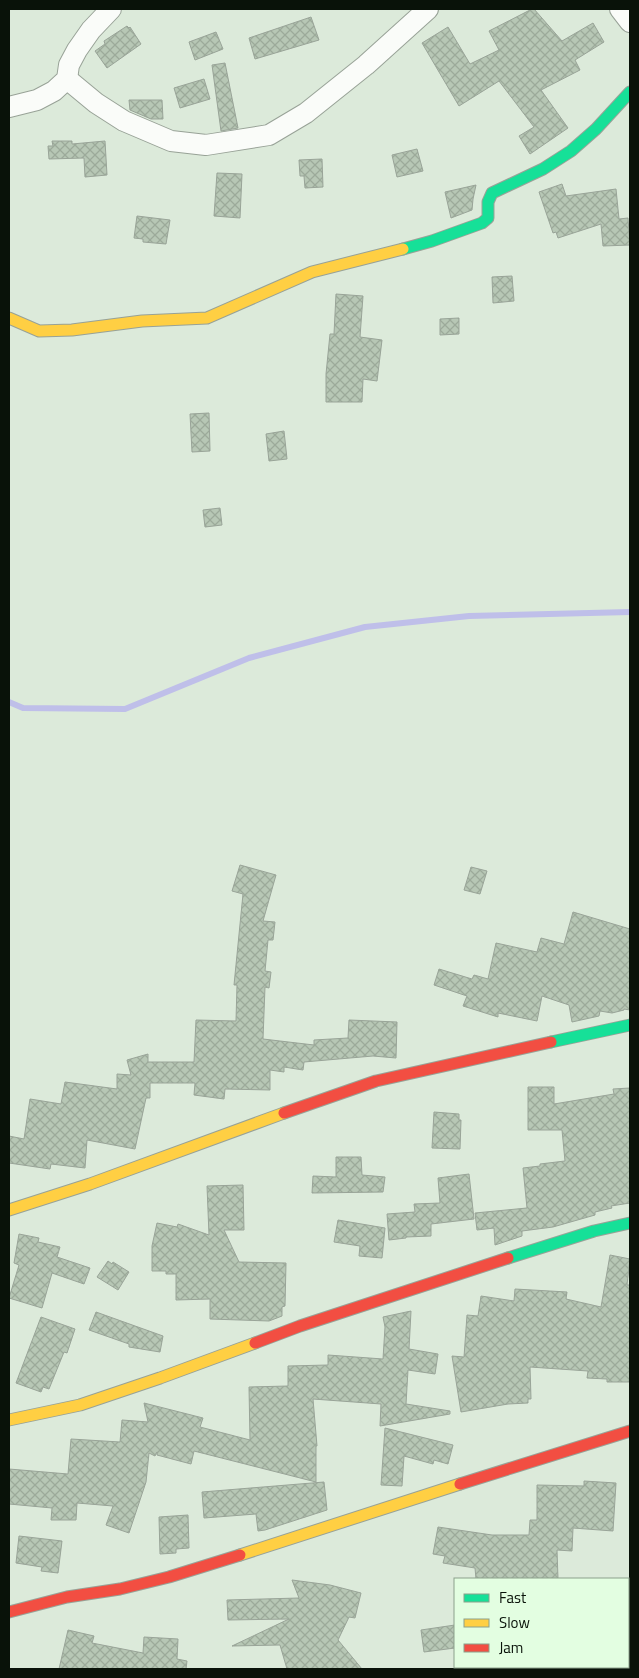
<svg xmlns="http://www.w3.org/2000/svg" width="639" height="1678" viewBox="0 0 639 1678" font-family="'Titillium Web',sans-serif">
	<defs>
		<pattern id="building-cross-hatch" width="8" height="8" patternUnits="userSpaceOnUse" patternTransform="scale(1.25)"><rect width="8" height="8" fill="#b7c7b5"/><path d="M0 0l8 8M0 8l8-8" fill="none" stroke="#9caa9a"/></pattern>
	</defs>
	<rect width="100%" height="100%" fill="#dceada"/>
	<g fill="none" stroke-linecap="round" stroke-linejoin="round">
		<!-- stream -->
		<polyline stroke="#bfbfe9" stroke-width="6" points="9,702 23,708 125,709 249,658 365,627 469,616 630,612"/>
	</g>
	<!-- building -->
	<g fill="url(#building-cross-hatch)" stroke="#99a498">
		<polygon points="532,9 534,9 562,41 593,23 604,42 575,60 580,70 541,90 568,128 530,154 519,136 534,127 499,81 459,106 422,43 448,27 470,64 499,50 489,31"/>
		<polygon points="311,17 319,40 255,59 249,38"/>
		<polygon points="127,26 129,28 130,27 141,44 107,68 95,51 105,44 104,41"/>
		<polygon points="216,32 223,49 195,60 189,42"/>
		<polygon points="225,63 238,128 221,131 212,65"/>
		<polygon points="204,79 210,99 180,108 174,88"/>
		<polygon points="129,100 162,100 163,119 151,119 130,110"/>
		<polygon points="52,141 72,141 72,144 105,141 107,175 85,177 84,158 49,159 48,146 53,146"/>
		<polygon points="417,149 423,171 397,177 392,155"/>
		<polygon points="322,159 323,187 305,188 304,176 300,176 299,160"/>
		<polygon points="217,173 242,174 240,218 214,216"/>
		<polygon points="562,184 566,196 616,189 619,219 628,218 630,245 603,246 601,224 558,238 556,232 553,233 539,192"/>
		<polygon points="476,185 473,199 472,210 451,218 445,192"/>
		<polygon points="137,216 170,220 166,244 143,242 143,239 134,238"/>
		<polygon points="512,276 514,301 493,303 492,277"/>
		<polygon points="336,294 363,296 360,337 382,340 377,381 363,379 362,402 326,402 326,374 330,334 334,334"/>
		<polygon points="459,318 459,334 440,335 440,319"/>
		<polygon points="209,413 210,451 192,452 190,414"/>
		<polygon points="284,431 287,459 269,461 266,434"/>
		<polygon points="220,508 222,525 205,527 203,510"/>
		<polygon points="240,865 276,875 263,921 275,922 273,940 268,940 265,971 271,972 269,988 265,987 263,1039 314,1045 314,1040 348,1038 349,1020 397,1022 396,1058 373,1056 304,1062 303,1070 284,1067 284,1072 270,1070 270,1090 225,1089 224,1099 194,1095 195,1083 150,1083 150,1098 146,1098 135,1149 87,1140 85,1168 51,1164 50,1169 9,1163 9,1136 24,1139 30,1099 61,1104 65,1082 117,1089 117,1074 131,1075 127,1060 148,1054 148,1062 194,1062 196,1020 236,1021 237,985 234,985 243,894 232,891"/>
		<polygon points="471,867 487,871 480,894 464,890"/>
		<polygon points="573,912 630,929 630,1010 624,1009 624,1010 612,1013 600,1011 599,1016 572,1022 569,1005 542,996 537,1021 498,1013 498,1017 463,1006 467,996 434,985 439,969 472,979 474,975 488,979 496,943 537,952 541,938 564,944"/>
		<polygon points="528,1087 554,1087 554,1104 614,1094 613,1089 630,1088 630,1203 611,1206 612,1208 595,1212 595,1215 553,1227 522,1231 522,1236 495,1245 494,1228 477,1230 475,1213 527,1208 523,1168 540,1166 540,1164 565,1161 562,1130 528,1130"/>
		<polygon points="434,1112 459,1114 459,1120 461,1120 460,1149 432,1148"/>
		<polygon points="336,1157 361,1157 362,1175 385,1177 383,1192 312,1193 313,1176 336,1177"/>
		<polygon points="469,1174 474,1219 431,1224 431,1236 406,1237 406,1238 389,1240 387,1214 415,1212 414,1204 440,1203 438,1178"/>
		<polygon points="243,1185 244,1230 224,1230 239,1262 286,1263 285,1306 282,1307 282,1316 269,1321 210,1319 210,1299 176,1300 176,1274 166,1274 166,1271 152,1271 152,1246 157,1223 177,1227 178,1224 209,1235 207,1186"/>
		<polygon points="338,1220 385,1228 382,1258 359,1256 360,1246 334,1242"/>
		<polygon points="19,1234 39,1238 38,1242 60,1247 57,1257 90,1268 84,1284 52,1273 42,1308 9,1298 19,1265 14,1263"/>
		<polygon points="610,1255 630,1259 627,1285 630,1285 630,1382 607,1382 607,1379 587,1378 588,1371 530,1367 531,1399 528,1399 528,1403 508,1404 461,1412 452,1356 464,1357 467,1315 478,1316 481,1296 514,1301 515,1289 567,1292 566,1299 601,1307"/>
		<polygon points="108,1261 112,1264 113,1262 129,1272 118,1290 97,1277"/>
		<polygon points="411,1311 409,1349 438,1354 435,1374 408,1370 406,1404 450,1411 450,1414 380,1426 381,1404 313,1399 317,1446 316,1446 316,1482 194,1451 191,1464 157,1455 157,1452 155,1456 149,1453 146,1482 129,1533 106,1525 113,1506 77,1503 76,1520 51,1520 52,1508 9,1504 9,1469 68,1474 71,1439 120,1442 122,1420 148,1422 144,1403 203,1418 200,1427 250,1440 249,1387 288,1386 288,1366 328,1365 328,1355 383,1359 385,1327 383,1317"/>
		<polygon points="96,1312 163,1336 160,1352 129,1347 129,1344 89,1330"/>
		<polygon points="41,1317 75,1329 67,1353 64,1352 49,1389 43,1387 41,1392 16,1383"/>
		<polygon points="385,1428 453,1445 448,1464 434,1460 433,1464 404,1456 402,1486 381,1485"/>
		<polygon points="584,1481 616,1483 613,1531 573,1528 572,1551 557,1550 558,1579 476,1579 475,1568 443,1563 445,1556 433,1554 438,1527 492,1535 529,1535 530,1520 537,1520 537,1485 584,1486"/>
		<polygon points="324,1482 327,1510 265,1530 258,1531 256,1514 204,1518 202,1492"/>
		<polygon points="188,1515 189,1548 176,1549 176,1553 160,1554 159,1517"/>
		<polygon points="19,1536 62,1541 58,1573 41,1571 42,1567 16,1563"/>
		<polygon points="292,1580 330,1585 361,1593 355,1618 349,1617 338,1640 362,1669 287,1669 280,1645 232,1646 289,1619 228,1620 227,1600 299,1598"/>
		<polygon points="455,1625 455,1648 424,1652 421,1630"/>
		<polygon points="68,1630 94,1636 92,1643 143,1653 144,1637 178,1639 177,1659 187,1661 186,1669 59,1669"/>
	</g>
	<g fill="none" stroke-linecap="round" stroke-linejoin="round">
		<defs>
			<g id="street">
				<polyline points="620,9 630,22"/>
				<polyline points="67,79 96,103 124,121 171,141 206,145 269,135 306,113 366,65 428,9"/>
				<polyline points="9,107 37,100 54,91 67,79 69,65 77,50 91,30 111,9"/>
				<polyline points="628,1654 630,1653"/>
				<polyline points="541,1669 573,1667"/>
			</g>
			<g id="fast">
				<polyline points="403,249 432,241 482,223 488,218 488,202 492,193 543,169 571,151 596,129 630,92"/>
				<polyline points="551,1042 630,1025"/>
				<polyline points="508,1258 594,1231 630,1223"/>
			</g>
			<g id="slow">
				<polyline points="9,318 39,331 72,330 142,321 207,318 312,272 403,249"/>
				<polyline points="9,1210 90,1184 284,1113"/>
				<polyline points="9,1420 80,1405 160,1378 255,1343"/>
				<polyline points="240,1555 460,1484"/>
			</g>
			<g id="jam">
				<polyline points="284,1113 376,1081 551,1042"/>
				<polyline points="255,1343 300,1326 508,1258"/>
				<polyline points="460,1484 630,1431"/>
				<polyline points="9,1612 67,1597 120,1589 169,1577 240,1555"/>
			</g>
		</defs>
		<!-- street casing -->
		<use href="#street" stroke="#98a297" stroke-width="22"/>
		<!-- fast casing -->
		<use href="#fast" stroke="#98a297" stroke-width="13"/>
		<!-- slow casing -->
		<use href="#slow" stroke="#98a297" stroke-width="13"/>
		<!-- jam casing -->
		<use href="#jam" stroke="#98a297" stroke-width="13"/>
		<!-- street -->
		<use href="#street" stroke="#fafcf9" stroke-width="20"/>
		<!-- fast -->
		<use href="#fast" stroke="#16e098" stroke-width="11"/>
		<!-- slow -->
		<use href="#slow" stroke="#ffcf43" stroke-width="11"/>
		<!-- jam -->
		<use href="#jam" stroke="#f24e42" stroke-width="11"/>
	</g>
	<!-- border -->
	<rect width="639" height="1678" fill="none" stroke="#091209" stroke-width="20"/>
	<!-- legend -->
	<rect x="454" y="1578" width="175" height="90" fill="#e3fee1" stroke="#8ca08b"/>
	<rect x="464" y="1594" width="25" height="8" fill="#16e098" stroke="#8ca08b"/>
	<text x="499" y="1603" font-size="15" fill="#091209">Fast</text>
	<rect x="464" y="1619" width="25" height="8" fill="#ffcf43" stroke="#8ca08b"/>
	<text x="499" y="1628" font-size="15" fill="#091209">Slow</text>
	<rect x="464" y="1644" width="25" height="8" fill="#f24e42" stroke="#8ca08b"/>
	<text x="499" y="1653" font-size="15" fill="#091209">Jam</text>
</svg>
